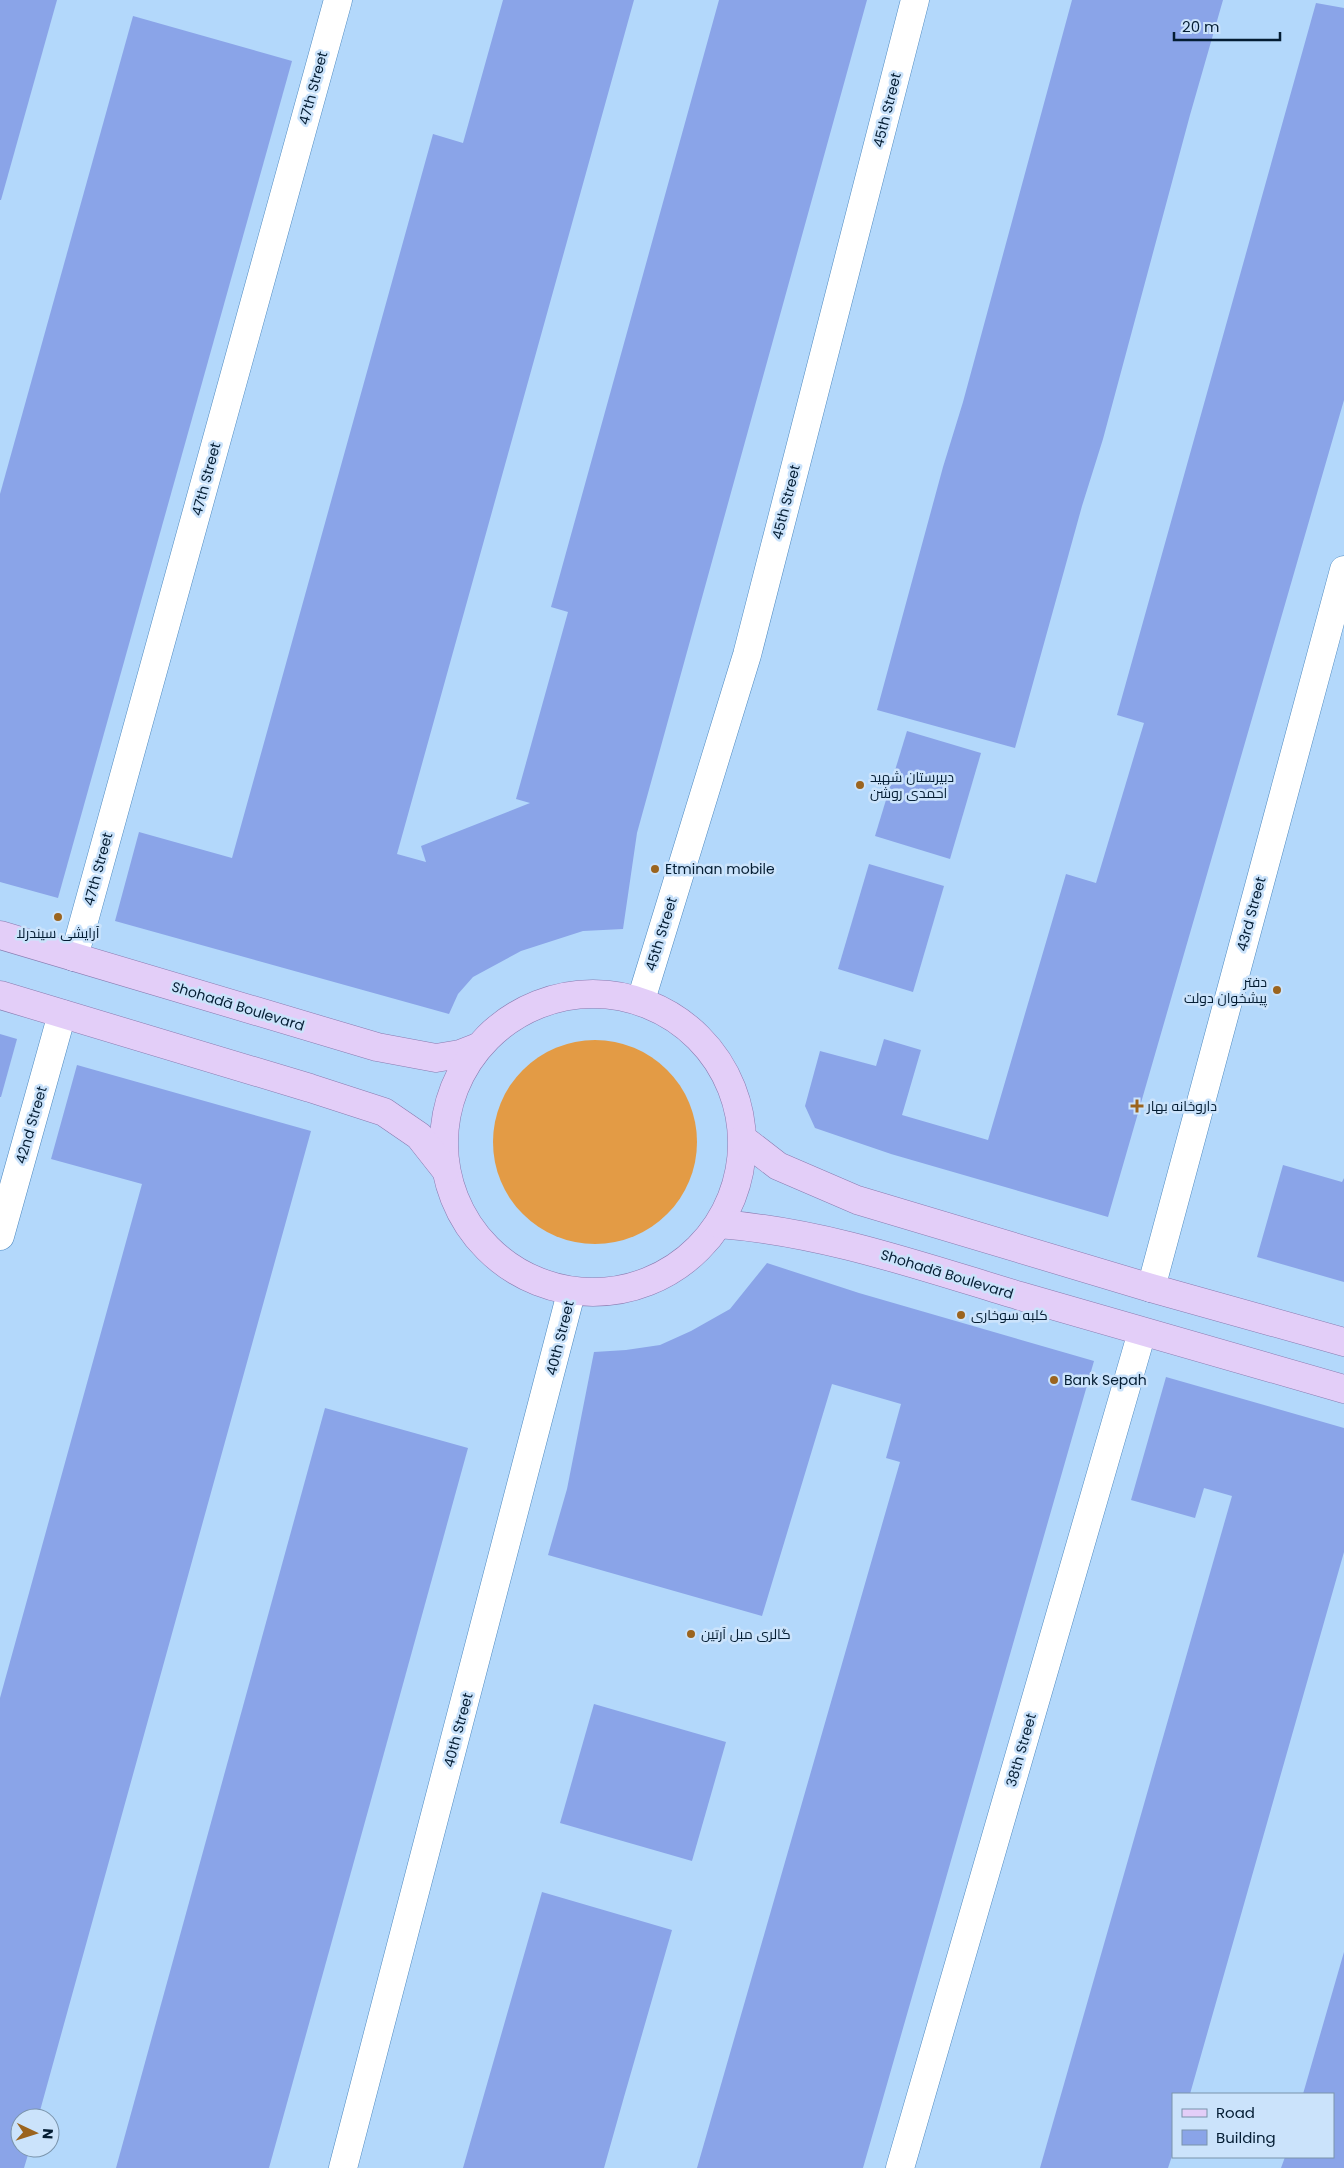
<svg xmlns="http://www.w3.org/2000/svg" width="1344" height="2168" viewBox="0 0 1344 2168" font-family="Poppins,Cairo,sans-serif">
	<rect width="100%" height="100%" fill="#b3d8fb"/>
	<!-- green -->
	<circle fill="#e39b45" cx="595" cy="1142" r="102"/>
	<!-- building -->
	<g fill="#8aa4e8">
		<polygon points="0,0 57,0 1,200 0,200"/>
		<polygon points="503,0 634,0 397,854 426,862 421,846 530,803 516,799 568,612 551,607 719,0 867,0 637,833 623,929 583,931 521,951 473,977 458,994 449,1014 115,921 139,832 232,858 433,134 463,143"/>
		<polygon points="1072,0 1223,0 1190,115 1103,439 1082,506 1015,748 877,710 943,467 963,402"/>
		<polygon points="1316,3 1344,8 1344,400 1108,1217 891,1154 815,1128 805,1106 820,1051 876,1066 884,1039 921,1050 902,1115 988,1140 1066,874 1096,883 1144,723 1117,715"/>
		<polygon points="133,16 292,61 58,898 0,882 0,494"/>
		<polygon points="907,731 981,753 950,859 875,836"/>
		<polygon points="869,864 944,886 913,992 838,969"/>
		<polygon points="0,1034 17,1039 1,1097 0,1097"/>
		<polygon points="77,1065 311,1131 38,2118 20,2118 20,2148 30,2148 24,2168 0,2168 0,1698 142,1184 51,1159"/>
		<polygon points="1283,1165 1342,1182 1344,1178 1344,1282 1257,1257"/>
		<polygon points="767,1263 859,1293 1094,1361 863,2168 697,2168 900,1462 886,1458 901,1404 832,1384 762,1616 548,1555 567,1489 594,1352 626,1350 660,1345 691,1331 730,1309"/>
		<polygon points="1166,1377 1344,1428 1344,1552 1190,2094 1173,2094 1173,2153 1168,2168 1040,2168 1232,1496 1204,1488 1195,1518 1131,1500"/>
		<polygon points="325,1408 468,1448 381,1764 269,2168 116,2168"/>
		<polygon points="594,1704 726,1742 692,1861 560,1823"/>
		<polygon points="542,1892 672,1930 624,2097 604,2168 463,2168"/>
		<polygon points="1344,1952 1344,2168 1281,2168 1285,2157 1333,2157 1333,2094 1303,2094"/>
	</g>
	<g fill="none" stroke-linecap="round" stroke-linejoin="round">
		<defs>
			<g id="minor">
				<polyline points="74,957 338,0"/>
				<polyline points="641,1000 747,655 915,0"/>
				<polyline points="0,1236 62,1014"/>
				<polyline points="1151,1288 1344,570"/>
				<polyline points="343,2168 571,1293"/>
				<polyline points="900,2168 1142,1332"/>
			</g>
			<g id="major">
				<polyline points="0,935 377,1047 436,1058 460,1054 478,1047"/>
				<circle cx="593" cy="1143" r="149"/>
				<polyline points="0,995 310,1088 384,1112 419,1136 445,1169"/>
				<polyline points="743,1139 778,1166 857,1200 1151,1288 1344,1342"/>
				<path d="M719 1224C824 1232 920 1266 1020 1296 1128 1328 1236 1359 1344 1389"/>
			</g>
		</defs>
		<!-- minor casing -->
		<use href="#minor" stroke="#4d89c0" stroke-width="29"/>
		<!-- major casing -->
		<use href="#major" stroke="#897bb0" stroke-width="29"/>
		<!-- minor -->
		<use href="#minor" stroke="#fff" stroke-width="28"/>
		<!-- major -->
		<use href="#major" stroke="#e3cef8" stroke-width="28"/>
	</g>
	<!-- markers -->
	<g fill="#9b641e" stroke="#cbe3fb" stroke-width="2">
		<circle cx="860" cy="785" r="5"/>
		<circle cx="655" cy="869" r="5"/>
		<circle cx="58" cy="917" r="5"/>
		<circle cx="1277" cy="990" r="5"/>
		<path d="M1134.5 1098.5h5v5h5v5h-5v5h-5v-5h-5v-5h5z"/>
		<circle cx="961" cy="1315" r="5"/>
		<circle cx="1054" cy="1380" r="5"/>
		<circle cx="691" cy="1634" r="5"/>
	</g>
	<g text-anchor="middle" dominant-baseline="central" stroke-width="5" stroke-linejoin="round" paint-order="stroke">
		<!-- street labels -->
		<g font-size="14" fill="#041d33" stroke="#cbe3fb">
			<text transform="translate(313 88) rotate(-75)">47th Street</text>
			<text transform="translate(887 110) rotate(-76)">45th Street</text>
			<text transform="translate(206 479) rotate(-75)">47th Street</text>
			<text transform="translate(786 502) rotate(-76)">45th Street</text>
			<text transform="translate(98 869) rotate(-75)">47th Street</text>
			<text transform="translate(1251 914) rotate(-75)">43rd Street</text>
			<text transform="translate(661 934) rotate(-73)">45th Street</text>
			<text transform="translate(238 1006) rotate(17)">Shohadā Boulevard</text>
			<text transform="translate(31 1125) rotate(-74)">42nd Street</text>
			<text transform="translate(947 1274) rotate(17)">Shohadā Boulevard</text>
			<text transform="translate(560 1338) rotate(-76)">40th Street</text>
			<text transform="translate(458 1730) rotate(-75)">40th Street</text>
			<text transform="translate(1021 1750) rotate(-74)">38th Street</text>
		</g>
		<!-- poi labels -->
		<g font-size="14" fill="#041d33" stroke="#cbe3fb" text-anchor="start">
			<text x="870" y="777">دبیرستان شهید<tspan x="870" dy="16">احمدی روشن</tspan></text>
			<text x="665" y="869">Etminan mobile</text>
			<text x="58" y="933" text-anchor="middle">آرایشی سیندرلا</text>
			<text x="1267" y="982" text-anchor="end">دفتر<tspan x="1267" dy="16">پیشخوان دولت</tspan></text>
			<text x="1147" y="1106">داروخانه بهار</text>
			<text x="971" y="1315">کلبه سوخاری</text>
			<text x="1064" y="1380">Bank Sepah</text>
			<text x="701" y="1634">گالری مبل آرتین</text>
		</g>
	</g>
	<!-- legend -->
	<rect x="1172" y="2093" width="162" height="65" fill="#cbe3fb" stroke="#7b94ab"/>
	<rect x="1182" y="2109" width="25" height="8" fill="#e3cef8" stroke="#7b94ab"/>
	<text x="1216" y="2118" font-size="15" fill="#041d33">Road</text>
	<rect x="1182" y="2130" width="25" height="15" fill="#8aa4e8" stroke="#7b94ab"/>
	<text x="1216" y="2143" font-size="15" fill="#041d33">Building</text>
	<!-- north arrow -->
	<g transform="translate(35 2133) rotate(94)"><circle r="24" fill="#cbe3fb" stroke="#7b94ab"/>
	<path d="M0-4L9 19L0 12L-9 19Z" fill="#9b641e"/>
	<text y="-8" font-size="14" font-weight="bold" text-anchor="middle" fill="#041d33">N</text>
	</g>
	<!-- scale -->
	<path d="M1174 32v8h106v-8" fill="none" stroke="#041d33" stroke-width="2.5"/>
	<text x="1182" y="32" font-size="15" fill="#041d33" stroke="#cbe3fb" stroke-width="4" paint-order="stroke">20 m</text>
</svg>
